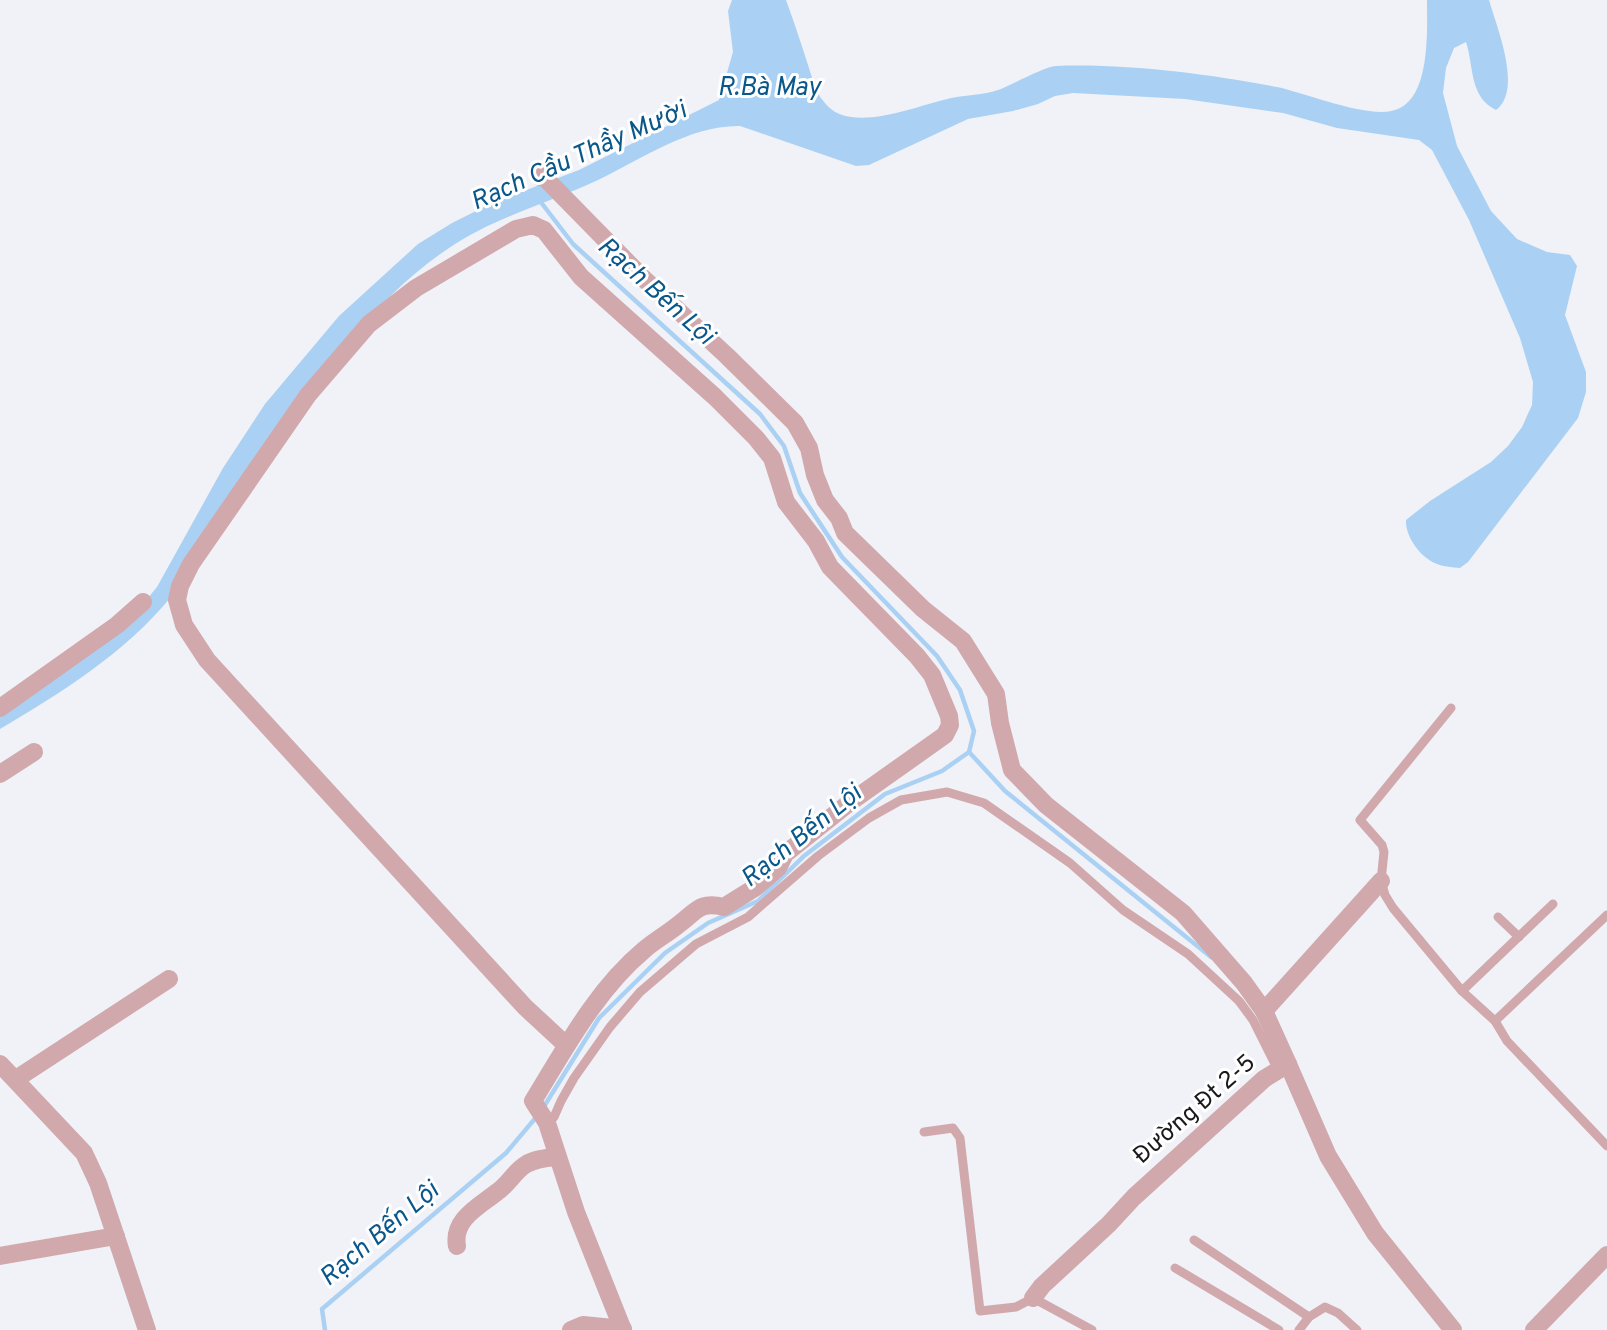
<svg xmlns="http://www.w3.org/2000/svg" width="1607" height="1330" viewBox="0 0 1607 1330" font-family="Overpass,sans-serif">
	<rect width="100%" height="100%" fill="#f0f2f7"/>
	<!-- water -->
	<path fill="#aad1f3" d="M732 0H786C794 22 801 43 808 65 811 74 814 86 819 95 824 103 832 112 842 115 873 125 920 105 951 98 966 95 983 95 998 90 1012 85 1043 67 1056 66 1123 63 1210 74 1277 87 1305 93 1369 119 1395 110 1431 99 1427 30 1427 0H1489C1497 28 1523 90 1496 110 1469 97 1474 66 1466 42L1454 48 1446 68 1443 93 1457 146 1491 211 1517 239 1547 252 1570 255 1577 266 1565 315 1586 372V392L1578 418 1468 562 1460 568C1452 567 1444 567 1437 564 1421 558 1405 537 1406 520L1430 501 1491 462 1508 446 1522 427 1532 405 1533 382 1520 338 1469 220 1432 150 1419 140 1337 128 1283 113 1185 99 1073 93 1055 96 1038 104 1013 111 968 119 869 165 856 166 740 126C690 125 642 159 598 180 549 203 495 217 449 248 375 297 325 372 275 444 241 495 206 546 171 597 125 653 61 693 0 729V713L137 611 157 587 223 468 265 404 339 316 418 244 452 223 490 204 579 170 719 100 733 52 728 11Z"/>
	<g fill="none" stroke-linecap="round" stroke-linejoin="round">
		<!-- stream -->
		<g stroke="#aad1f3" stroke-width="4.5">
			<polyline points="540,201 573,244 760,414 784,446 800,493 842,557 937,656 960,690 974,731 969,752 942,771 885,794 804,856 758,901 708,923 665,953 599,1018 543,1108"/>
			<polyline points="969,752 1005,791 1211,957"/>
			<polyline points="325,1330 322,1309 506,1153 538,1115"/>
		</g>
		<!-- service -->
		<g stroke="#d1a9ad" stroke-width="9">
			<polyline points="1451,708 1360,820 1382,845 1384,852 1381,881 1385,895 1393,908 1462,991 1495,1021 1507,1041 1607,1146"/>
			<polyline points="1498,917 1519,937"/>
			<polyline points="1462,991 1553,904"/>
			<polyline points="1495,1021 1607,915"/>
			<polyline points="547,1123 554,1117 561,1101 574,1078 610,1027 640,992 696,944 748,917 818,856 869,818 901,800 947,792 984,803 1070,863 1123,910 1188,954 1239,1001 1253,1020 1278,1070"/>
			<polyline points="924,1132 953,1128 960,1138 980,1311 1016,1307 1033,1298 1092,1330"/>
			<polyline points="1194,1240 1309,1317"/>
			<polyline points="1175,1268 1279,1330"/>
			<polyline points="1299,1330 1309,1317 1325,1307 1338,1313 1357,1330"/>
		</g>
		<!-- minor -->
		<g stroke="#d1a9ad" stroke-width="18">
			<polyline points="540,177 543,176 642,277 727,356 795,423 809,448 815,475 825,500 839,518 845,533 923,609 963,641 996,694 1000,723 1012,770 1046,805 1183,913 1244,983 1264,1011 1288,1064"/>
			<polyline points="0,708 117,625 143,602"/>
			<polyline points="0,774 34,752"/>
			<polyline points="1264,1011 1381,881"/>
			<path d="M566 1045 525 1007 207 660 184 625 177 600 180 586 191 564 308 395 369 324 416 288 516 229 533 225 544 230 581 277 715 397 756 438 772 458 786 502 816 541 830 567 917 656 932 675 949 716 950 725 945 735 849 803 785 854 778 868 756 887 724 907C699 901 697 911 678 925 667 934 654 941 644 950 596 990 565 1049 533 1101L547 1123 576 1212 623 1330"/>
			<polyline points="0,1064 84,1153 98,1183 147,1330"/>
			<polyline points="16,1079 169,979"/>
			<path d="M457 1246C452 1219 480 1206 497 1192 508 1185 514 1172 525 1165 534 1159 546 1158 557 1157"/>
			<polyline points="0,1256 116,1236"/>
			<polyline points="1033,1298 1042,1286 1109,1224 1134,1197 1264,1079 1288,1064 1328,1156 1375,1233 1453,1330"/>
			<polyline points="571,1330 583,1325 623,1329"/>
			<polyline points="1534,1330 1607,1255"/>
		</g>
	</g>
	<g text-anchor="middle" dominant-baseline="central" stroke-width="6" stroke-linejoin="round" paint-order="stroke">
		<!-- street labels -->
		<g font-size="24" fill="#1a1a1c" stroke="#fff">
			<text transform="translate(1195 1110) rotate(-41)">Đường Đt 2-5</text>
		</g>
		<!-- water labels -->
		<g font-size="26" font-style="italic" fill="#0a588b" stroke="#fff">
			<text x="769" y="88">R.Bà May</text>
			<text transform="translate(579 157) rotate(-24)">Rạch Cầu Thầy Mười</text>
			<text transform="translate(655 292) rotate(42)">Rạch Bến Lội</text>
			<text transform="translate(802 837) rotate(-39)">Rạch Bến Lội</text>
			<text transform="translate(380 1235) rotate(-40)">Rạch Bến Lội</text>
		</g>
	</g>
</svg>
